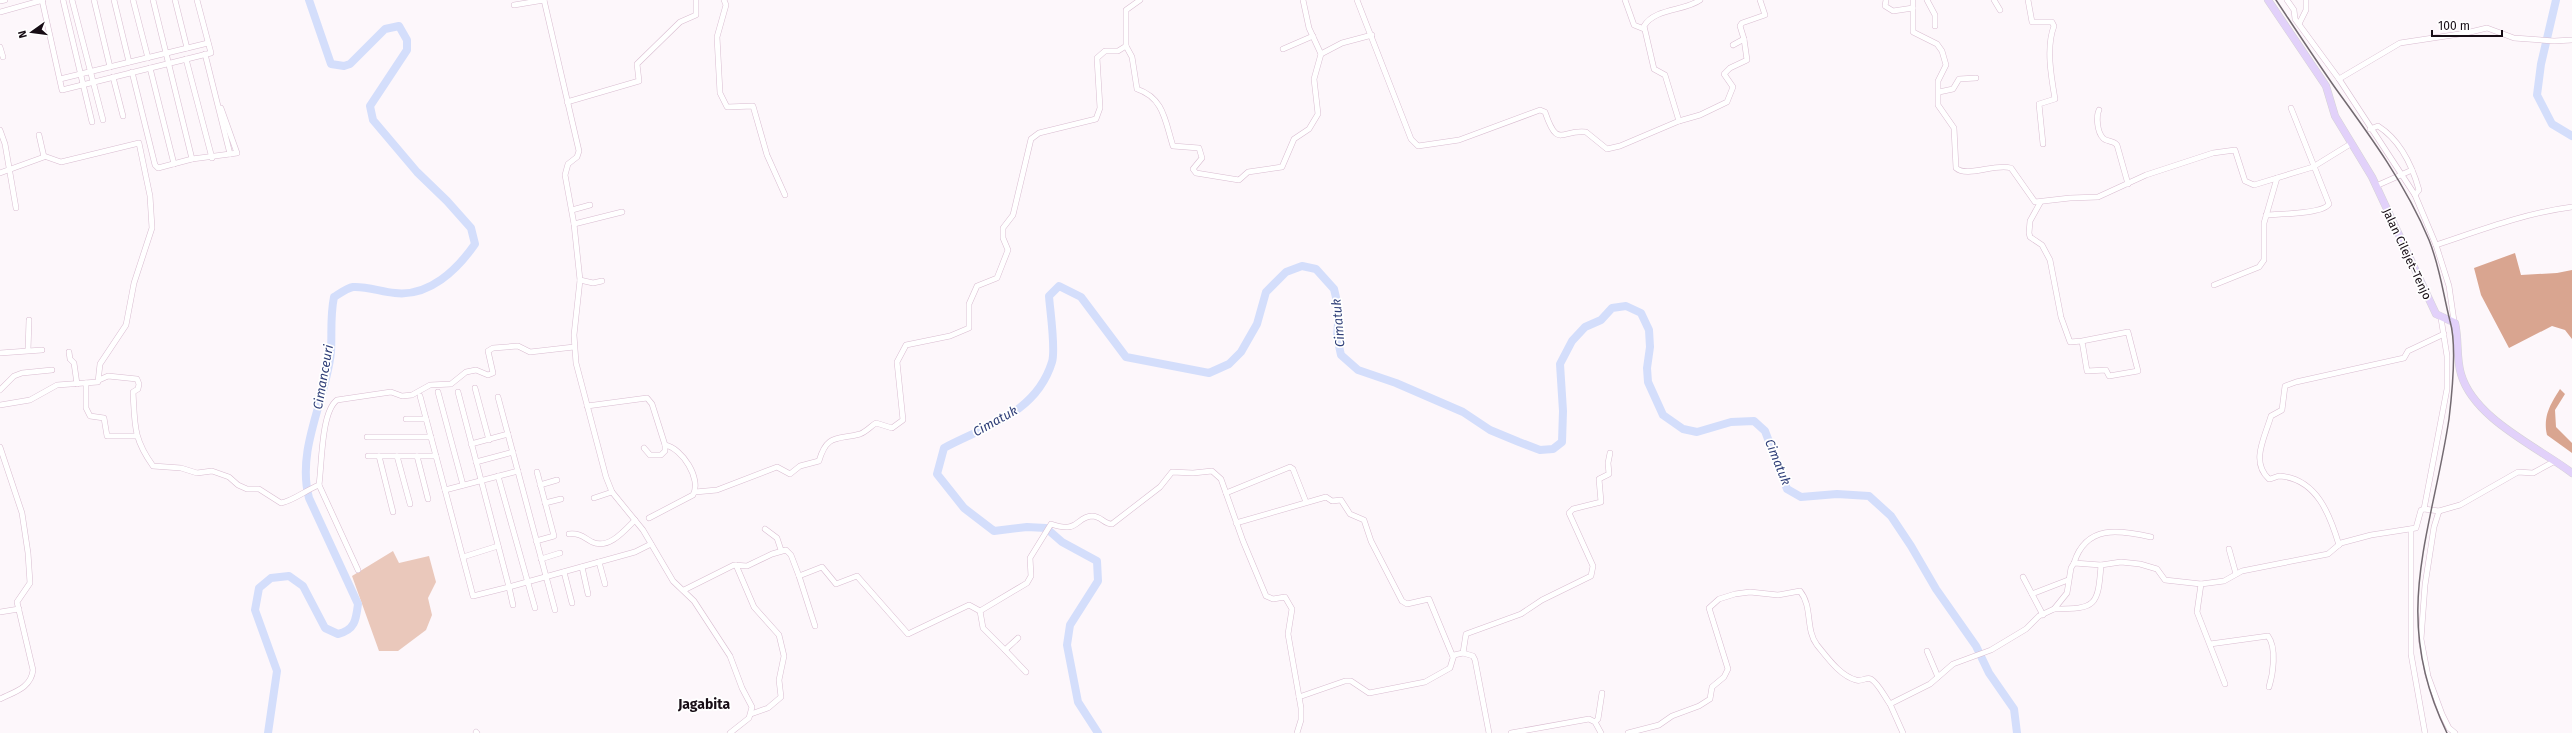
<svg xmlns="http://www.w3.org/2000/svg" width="2572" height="733" viewBox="0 0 2572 733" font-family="'Fira Sans',sans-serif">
	<rect width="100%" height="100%" fill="#fdf7fb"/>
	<!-- green -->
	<polygon fill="#eac8bb" points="393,551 399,563 429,556 436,582 428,598 432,615 426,630 398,651 379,651 352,576"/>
	<!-- forest -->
	<g fill="#d9a590">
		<polygon points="2515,253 2521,275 2557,273 2572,270 2572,339 2565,330 2552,326 2509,348 2481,295 2474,268"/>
		<path d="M2560 389 2565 394 2555 410 2556 427 2572 443V453L2547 435C2543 416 2550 405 2560 389Z"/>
	</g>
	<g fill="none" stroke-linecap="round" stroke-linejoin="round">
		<!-- river -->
		<g stroke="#d4defb" stroke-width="8">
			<polyline points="2556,0 2541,64 2537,95 2552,124 2572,136"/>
			<path d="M268 733 277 671 255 610 259 588 271 578 289 576 303 586 325 628 338 634C355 630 356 620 358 604L309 498C296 449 326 400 331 352 332 333 330 316 334 297 339 294 347 288 353 287 366 286 382 292 395 293 429 297 457 270 475 244L471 228 447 201 417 172 373 120 370 106 407 50V40L399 26 385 29 350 64 344 66 331 64 309 0"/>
			<path d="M1098 733 1078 702 1067 645 1070 625 1098 581 1097 561 1062 542 1046 528 1027 527 994 531 964 508 937 474 944 448C985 426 1036 414 1052 362 1056 349 1050 311 1049 296L1059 286 1081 297 1126 357 1209 373 1229 364 1241 352 1257 324 1266 292 1286 272 1302 266 1316 269 1334 289 1339 310 1337 337 1341 355 1358 370 1396 383 1463 412 1490 430 1519 442 1540 450 1553 449 1562 442 1563 411 1560 364 1572 341 1585 327 1601 320 1612 308 1626 306 1641 313 1649 330 1650 347 1647 368 1648 382 1663 415 1683 429 1697 432 1731 422 1754 421 1765 431 1787 489 1801 497 1837 494 1869 496 1891 516 1911 546 1936 589 1976 646 1989 673 2014 709 2017 733"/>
		</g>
		<defs>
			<g id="minor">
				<polyline points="42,0 62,90 211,53 197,0"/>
				<polyline points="63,0 92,122"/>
				<polyline points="72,0 103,120"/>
				<polyline points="94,0 110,67"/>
				<polyline points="114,0 129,62"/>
				<polyline points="133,0 148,58"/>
				<polyline points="153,0 192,159"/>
				<polyline points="175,0 187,48"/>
				<polyline points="544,0 579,151 577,157 568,164 565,175 574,224 580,280 574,335 576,363 606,477 612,492 643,530 673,581 694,601 730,656 742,688 752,707 749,718 730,733"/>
				<polyline points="724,0 726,5 717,37 720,93 727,107 753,106 767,155 785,195"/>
				<path d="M1357 0 1411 139 1418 146 1459 140 1540 110 1545 112C1558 150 1561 129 1586 132L1607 149 1620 146 1679 121 1665 75 1654 69 1644 26C1655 8 1685 11 1700 0"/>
				<polyline points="1625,0 1634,25 1644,29"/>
				<polyline points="1886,0 1885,6 1893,11 1913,8"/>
				<path d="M1913 0V32L1937 44 1942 51 1946 65 1938 81V105L1954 128 1956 168C1967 178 1995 163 2011 168L2035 202 2070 198 2098 197 2146 175 2213 153 2235 150 2245 181 2254 185 2313 167 2352 143"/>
				<polyline points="1927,0 1935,15 1935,26"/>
				<polyline points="1994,0 2000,10"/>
				<path d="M2028 0 2032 22H2052L2054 26C2046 47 2051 76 2055 99L2039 104 2043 144"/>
				<polyline points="2287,0 2294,10 2295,19 2339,79 2415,195 2436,245 2449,286 2454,321"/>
				<polyline points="0,1 5,0"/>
				<polyline points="514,5 544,0"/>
				<polyline points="0,12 43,0"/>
				<polyline points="2299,24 2306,10 2306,0"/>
				<polyline points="1733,45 1744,39 1740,26 1742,23 1765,15 1760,0"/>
				<path d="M1126 46 1132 57 1137 89C1164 98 1165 121 1173 146L1199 148 1202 158 1193 169 1196 173 1239 180 1248 172 1282 167 1294 139 1309 129 1318 114 1314 79 1321 54 1309 28 1303 0"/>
				<polyline points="0,47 3,57"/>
				<polyline points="1283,49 1313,36"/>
				<polyline points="1321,54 1342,43 1372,35"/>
				<polyline points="186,59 212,158"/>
				<polyline points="150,68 174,164"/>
				<polyline points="132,72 155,165 158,168 192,159 230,154 205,54"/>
				<polyline points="113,77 123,116"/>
				<polyline points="60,79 208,43"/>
				<polyline points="2339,79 2400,43 2466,33 2487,28 2514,38 2554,41 2572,40"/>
				<polyline points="1939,92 1953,89 1959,79 1976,78"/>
				<polyline points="567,102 639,81 637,64 680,22 696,15 696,0"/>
				<polyline points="221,108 237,153 230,154"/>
				<path d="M2099 110C2096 116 2097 132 2103 138 2106 142 2113 140 2117 145L2128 184"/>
				<polyline points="1679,121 1700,115 1727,102 1733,87 1724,74 1730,68 1747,60 1744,39"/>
				<path d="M2370 129 2378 126C2400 140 2412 165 2419 190L2415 195"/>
				<polyline points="0,130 5,144 16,208"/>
				<polyline points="0,173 44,157 39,135"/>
				<polyline points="2376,186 2412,170"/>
				<polyline points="2040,203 2030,221 2029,233 2030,237 2042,245 2050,260 2061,317 2070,342 2082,341 2087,371 2106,370 2109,376 2138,371 2128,332 2082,341"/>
				<polyline points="572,210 590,205"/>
				<path d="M2266 215C2279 214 2323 214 2329 204L2291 108"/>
				<polyline points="574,224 622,212"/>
				<path d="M2436 245C2481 230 2525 213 2572 207"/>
				<polyline points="580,280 593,283 602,281"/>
				<polyline points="2214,285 2259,267 2264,260 2264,223 2277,178"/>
				<polyline points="28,350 29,320"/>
				<polyline points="69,352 70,359 74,363 77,384"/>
				<polyline points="0,353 42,350"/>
				<path d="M99 380 108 376 137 379 139 384 138 389 133 392C135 425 133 438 153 466L181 468 197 473 212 471 229 477 238 485 247 489H259L281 503C293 501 306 490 319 485 322 464 321 412 337 400L391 392 402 396 412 395 430 385 451 384 466 372 476 370 488 375 493 373 488 351 493 348 518 346 530 352 574 347"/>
				<polyline points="86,383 86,408 90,416 104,418 107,436 136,436"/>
				<polyline points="475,388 489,440"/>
				<polyline points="0,390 14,376 22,373 52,370"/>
				<polyline points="438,392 463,485"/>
				<polyline points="458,392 509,587 635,552 651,544"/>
				<polyline points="420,396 445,490 518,471"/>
				<polyline points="498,397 555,610"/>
				<polyline points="0,405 30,400 57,385 98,382 100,364 126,325 134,283 152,228 150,196 139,143 61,162 44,156"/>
				<path d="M587 406 647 398 652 404 665 445C682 448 702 479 693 495L649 518"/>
				<polyline points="406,419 426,419"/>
				<polyline points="367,437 431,437"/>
				<polyline points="471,444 508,434"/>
				<path d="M0 447 22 513 28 553 30 583 17 602 33 670C31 688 14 692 0 699"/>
				<polyline points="644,448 650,455 661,455 665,451 665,445"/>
				<polyline points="368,456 436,456"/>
				<polyline points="379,456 393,512"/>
				<polyline points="397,456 410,504"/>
				<polyline points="417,456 428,499"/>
				<polyline points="476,462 513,452"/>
				<polyline points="498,476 535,608"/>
				<polyline points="319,485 358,570"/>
				<polyline points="540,485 557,480"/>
				<polyline points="445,490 473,596 509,587 513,605"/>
				<path d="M695 492 717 490 777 467 790 474 800 466 819 461C827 433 838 440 860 434 866 432 871 426 876 423L892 428 903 420 897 362 906 345 950 336 969 328V304L977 286 997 278 1008 250 1003 238V228L1013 215 1031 139 1039 133 1096 119 1100 108 1097 58 1105 51H1118L1126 46V10L1140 0"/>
				<polyline points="1226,493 1290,467 1293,469 1306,502"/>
				<polyline points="594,498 612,492"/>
				<polyline points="545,503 561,499"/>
				<polyline points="2424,509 2439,511 2460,505 2518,472 2533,473 2555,461"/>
				<polyline points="2439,511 2434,527 2425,585 2421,639 2428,676 2442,714 2449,728 2455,733"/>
				<polyline points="1236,523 1326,497 1332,501 1341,500 1350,514 1364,520 1371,541 1402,601 1407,604 1429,599 1453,657"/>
				<polyline points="765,529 777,538 781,550"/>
				<polyline points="2411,529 2411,654 2425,733"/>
				<path d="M569 534C580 533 583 537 592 542 609 550 625 530 635 520"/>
				<polyline points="536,541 554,536 537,472"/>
				<path d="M2339 545C2330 515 2317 479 2280 476 2276 476 2273 479 2269 479 2250 462 2265 437 2271 416L2282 410 2285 386 2296 382 2404 358 2408 351 2444 334"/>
				<polyline points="2229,549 2236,574"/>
				<polyline points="463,557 498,546"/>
				<polyline points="541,559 560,553"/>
				<polyline points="599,562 605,584"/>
				<path d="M2074 563C2086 524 2120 530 2151 537"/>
				<polyline points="736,565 754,607 779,635 784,656 779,680 781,697 768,708 751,714"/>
				<polyline points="582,567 588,594"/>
				<polyline points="564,572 572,603"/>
				<polyline points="799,576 815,626"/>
				<polyline points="2023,577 2043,615"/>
				<polyline points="2201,584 2197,612 2225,684"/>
				<path d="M684 590 734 565 747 566 772 554 786 550 791 555 799 576 822 567 836 584 857 576 908 634 969 605 980 611 1027 583 1031 576 1030 558 1051 524C1080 534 1075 517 1092 516 1101 516 1104 524 1112 524L1160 487 1172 472 1193 473 1212 471 1221 479 1243 541 1266 596 1273 599 1285 597 1292 609 1288 634 1301 708V720L1297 733"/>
				<polyline points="2032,594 2068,580"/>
				<path d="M2054 609C2096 609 2098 606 2101 565"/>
				<polyline points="980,611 983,628 1005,650 1018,638"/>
				<polyline points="0,612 19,609"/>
				<path d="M2210 644 2268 636C2277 648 2273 674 2269 687"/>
				<polyline points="1005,650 1026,672"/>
				<polyline points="1927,651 1938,677"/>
				<polyline points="1463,653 1466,634 1521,614 1542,600 1591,576 1593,566 1569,513 1573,509 1601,502 1599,479 1609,474 1608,463 1610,453"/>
				<polyline points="1299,697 1345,681 1351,681 1369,693 1425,682 1450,668 1454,655 1463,653 1473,656 1475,660 1489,733"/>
				<polyline points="1890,704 1903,733"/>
				<polyline points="1595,722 1598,719 1602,693"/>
				<polyline points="476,732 477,733"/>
				<polyline points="1511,733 1589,719 1595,722 1601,733"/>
				<path d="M1628 733 1659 725 1672 716 1699 706 1710 699 1712 687 1724 677 1728 669 1709 608 1719 599 1735 594 1750 592 1778 595 1800 591C1813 607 1805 629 1817 645 1827 657 1840 676 1856 680 1861 682 1866 677 1871 679 1879 684 1884 696 1890 704L1930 684 1953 664 1991 650 2026 629 2039 616 2054 609 2067 593 2071 568 2074 563 2101 565 2121 562 2140 564 2157 569 2165 580 2201 584 2224 581 2242 571 2328 554 2341 543 2371 535 2416 528 2421 510 2424 509 2447 389V356L2441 318"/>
			</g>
			<path id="major" d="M2268 0 2326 86 2335 116 2372 177 2436 314 2455 323C2459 339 2456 358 2461 374 2474 419 2538 447 2572 473"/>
		</defs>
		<!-- minor casing -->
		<use href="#minor" stroke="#d9bcd0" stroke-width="6"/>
		<!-- major casing -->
		<use href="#major" stroke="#d5d3d5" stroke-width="8"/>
		<!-- minor -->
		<use href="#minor" stroke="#fff" stroke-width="5"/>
		<!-- major -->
		<use href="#major" stroke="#e2d1fa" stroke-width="7"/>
		<!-- rail -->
		<path stroke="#736a71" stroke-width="1.5" d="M2276 0C2296 30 2315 59 2336 89 2371 137 2406 185 2429 240 2440 267 2443 294 2450 321 2457 345 2452 394 2449 419 2431 536 2390 617 2447 733"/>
	</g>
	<g text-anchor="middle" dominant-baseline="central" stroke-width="3.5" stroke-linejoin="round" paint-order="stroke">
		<!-- street labels -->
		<g font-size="12" fill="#170d15" stroke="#fff">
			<text transform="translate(2407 254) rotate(65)">Jalan Cilejet–Tenjo</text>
		</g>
		<!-- water labels -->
		<g font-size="13" font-style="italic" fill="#303f78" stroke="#fff">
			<text transform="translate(1338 323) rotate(-95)">Cimatuk</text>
			<text transform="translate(323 377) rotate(-80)">Cimanceuri</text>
			<text transform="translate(995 421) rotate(-29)">Cimatuk</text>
			<text transform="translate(1778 462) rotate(68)">Cimatuk</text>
		</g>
		<!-- quarter labels -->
		<g font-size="14" font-weight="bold" fill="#170d15" stroke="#fff">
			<text x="704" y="704">Jagabita</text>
		</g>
	</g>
	<!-- north arrow -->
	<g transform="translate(32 32) rotate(256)" stroke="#ffffff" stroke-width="3" paint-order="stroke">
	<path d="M0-3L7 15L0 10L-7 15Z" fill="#170d15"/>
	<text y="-6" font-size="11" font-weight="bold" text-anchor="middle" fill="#170d15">N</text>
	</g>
	<!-- scale -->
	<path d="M2432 30v6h70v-6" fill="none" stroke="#170d15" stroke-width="2"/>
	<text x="2438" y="30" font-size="12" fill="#170d15" stroke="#ffffff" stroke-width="3" paint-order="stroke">100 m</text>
</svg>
